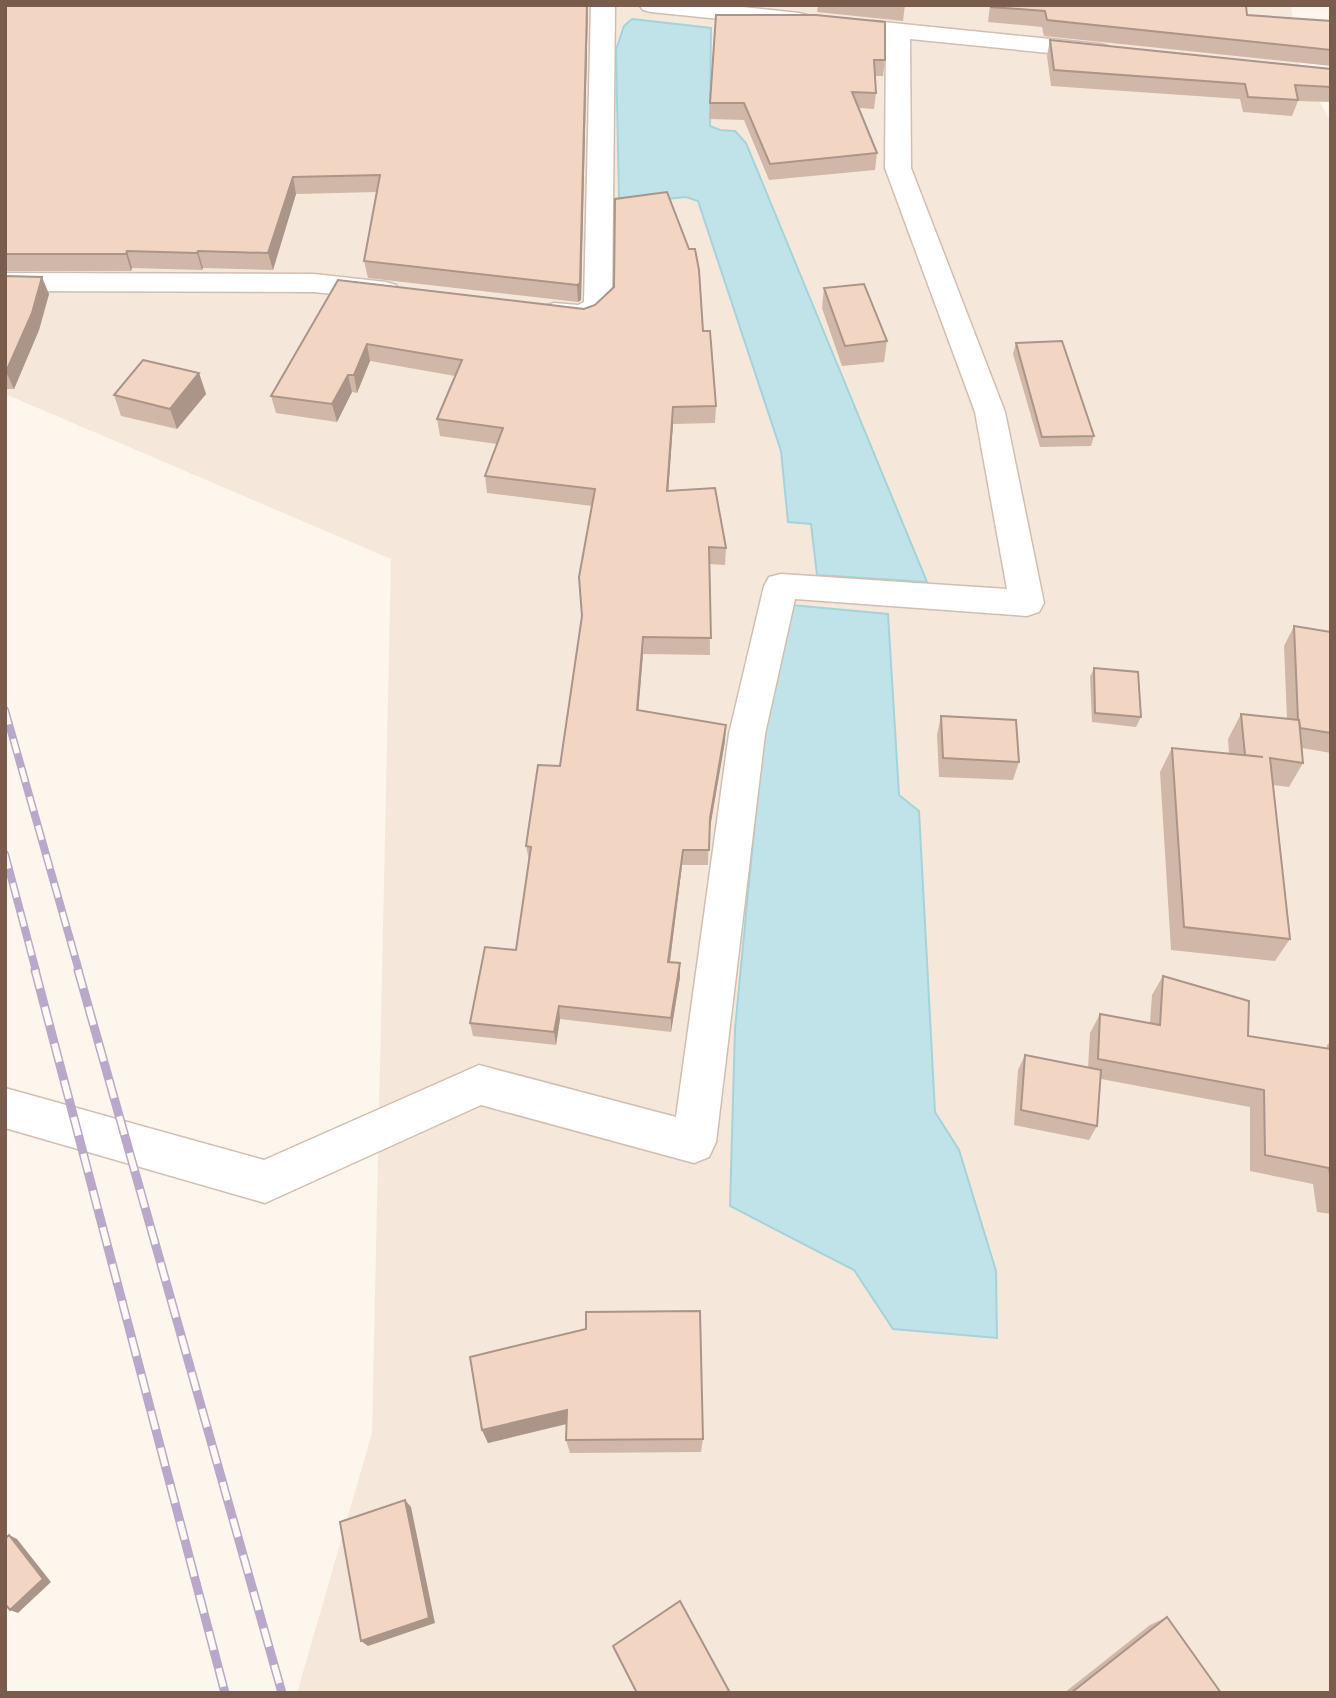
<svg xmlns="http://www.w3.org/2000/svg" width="1336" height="1698" viewBox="0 0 1336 1698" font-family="Helvetica,sans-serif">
	<rect width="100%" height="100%" fill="#fdf6ec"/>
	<!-- residential -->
	<polygon fill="#f5e8da" points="5,5 1291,5 1296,57 1331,123 1331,1693 297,1693 372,1433 391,559 5,394"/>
	<!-- water -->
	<g fill="#bfe3e8" stroke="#a5d3da" stroke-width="2">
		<polygon points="632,19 711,28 710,126 720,130 735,131 746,143 927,582 817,575 811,524 788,522 781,451 698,201 686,197 626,203 619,197 616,50 624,26"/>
		<polygon points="791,605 888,614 899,795 919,811 935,1112 959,1150 996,1271 997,1338 893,1329 854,1270 730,1206 735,1029 764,726"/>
	</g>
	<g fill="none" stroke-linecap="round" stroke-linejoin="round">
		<defs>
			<g id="minor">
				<path d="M591 5H615L612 305C596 329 569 325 544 318L540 312 544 306 554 303 578 305 584 302Z"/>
				<polygon points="639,5 723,5 799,13 807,15 811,20 807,25 799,27 651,12 643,10"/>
				<polygon points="873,21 1099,44 1108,46 1111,51 1108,56 1099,58 910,39 911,168 1005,412 1044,603 1039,612 1027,616 795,599 765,734 716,1142 709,1157 694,1163 481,1105 265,1203 5,1128 5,1088 264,1160 479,1065 676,1117 729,734 764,586 769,577 781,574 1007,589 975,412 885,168 886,36 865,33 861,28 865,23"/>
				<polygon points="5,273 314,274 386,282 396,285 400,291 396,297 386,300 314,292 5,291"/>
			</g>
		</defs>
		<!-- minor casing -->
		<use href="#minor" stroke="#d1beb0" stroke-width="3"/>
		<!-- minor -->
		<use href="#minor" fill="#fff" fill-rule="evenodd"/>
		<defs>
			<g id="rail-far1">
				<polyline points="5,710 79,971"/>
				<polyline points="5,854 36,971"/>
			</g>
			<g id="rail">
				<polyline points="35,970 225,1693"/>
				<polyline points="78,970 282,1693"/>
			</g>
		</defs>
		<!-- rail-far1 casing -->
		<use href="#rail-far1" stroke="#b9a8c9" stroke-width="8"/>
		<!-- rail casing -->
		<use href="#rail" stroke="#b9a8c9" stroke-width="9"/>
		<!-- rail-far1 -->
		<use href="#rail-far1" stroke="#fffaf3" stroke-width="5" stroke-dasharray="15" stroke-linecap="butt"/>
		<!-- rail -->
		<use href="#rail" stroke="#fffaf3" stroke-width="6" stroke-dasharray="19" stroke-linecap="butt"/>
	</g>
	<!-- wall -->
	<g fill="#d1b7a8">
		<polygon points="5,5 588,5 581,300 578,302 368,278 364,261 377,192 296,194 273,270 203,268 202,270 132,268 131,271 5,271"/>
		<polygon points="818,5 905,5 903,21 817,12"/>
		<polygon points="990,5 1246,5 1247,15 1331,21 1331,66 1044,36 1042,27 988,22"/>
		<polygon points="716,15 885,60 883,76 875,76 876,93 874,109 859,108 877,153 875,170 769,180 744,120 709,119"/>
		<polygon points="1050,40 1331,69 1331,102 1298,101 1292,116 1243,112 1240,99 1051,86 1047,56"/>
		<polygon points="5,276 49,294 39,330 14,389 5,389"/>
		<polygon points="338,280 703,331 716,406 715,423 673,424 668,491 726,548 725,565 709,564 710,655 643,654 638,711 725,741 709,833 708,865 682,865 670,962 680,963 680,977 671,1032 560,1019 556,1045 473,1036 470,1023 516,950 529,861 526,846 560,766 582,616 592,506 487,493 485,476 497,444 440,436 437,419 455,376 370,361 357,393 352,392 337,422 276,413 271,396"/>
		<polygon points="824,288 887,341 884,362 842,366 822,308"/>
		<polygon points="1016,343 1094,436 1091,446 1040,447 1013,354"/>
		<polygon points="199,373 206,394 177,429 121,416 114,395"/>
		<polygon points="1294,626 1331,632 1331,753 1302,748 1303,763 1289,787 1273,785 1290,939 1275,961 1171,950 1160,772 1172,748 1229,754 1228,739 1241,714 1287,719 1284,646"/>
		<polygon points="1094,668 1141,717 1136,727 1092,722 1090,677"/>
		<polygon points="941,716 1019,762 1013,780 939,777 937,735"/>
		<polygon points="1163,976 1248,1036 1327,1048 1327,1045 1331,1041 1331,1214 1317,1212 1313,1184 1250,1171 1250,1107 1101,1079 1097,1126 1089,1140 1014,1125 1018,1070 1025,1055 1088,1068 1090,1033 1100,1014 1150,1023 1152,995"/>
		<polygon points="700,1311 703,1439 701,1452 570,1453 566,1440 567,1424 488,1443 482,1430"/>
		<polygon points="1167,1617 1221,1693 1064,1693 1150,1625"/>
		<polygon points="613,1646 729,1691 728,1693 636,1693"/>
	</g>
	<!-- shaded-wall -->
	<g fill="#aa9588">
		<polygon points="587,5 588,5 581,300 578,302 577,285"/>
		<polygon points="293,177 296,194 273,270 268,253"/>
		<polygon points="127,251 132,268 131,271 126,254"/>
		<polygon points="198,251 203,268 202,270 197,253"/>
		<polygon points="42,277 49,294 39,330 14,389 6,372"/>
		<polygon points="367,344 370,361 357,393 354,375"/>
		<polygon points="199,373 206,394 177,429 170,409"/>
		<polygon points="348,375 352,392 337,422 332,404"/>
		<polygon points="673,407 673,424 667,509 667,491"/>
		<polygon points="643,637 643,654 637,727 637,710"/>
		<polygon points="726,725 725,741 709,834 710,818"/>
		<polygon points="683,850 682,865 668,976 668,962"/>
		<polygon points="680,963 680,977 671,1032 671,1018"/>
		<polygon points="559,1006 560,1019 556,1045 554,1032"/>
		<polygon points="567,1410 570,1423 488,1443 482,1430"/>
		<polygon points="405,1500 411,1507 435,1623 368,1646 361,1641"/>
		<polygon points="9,1535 17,1539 51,1582 18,1613 10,1610"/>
	</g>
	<!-- building -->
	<g fill="#f3d5c3" stroke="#aa9588" stroke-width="2">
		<polygon points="5,5 587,5 580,283 577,285 364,261 380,175 293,177 268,253 198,251 197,253 127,251 126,254 5,254"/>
		<polygon points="991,5 1246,5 1247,15 1331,21 1331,50 1047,20 1045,11 991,7"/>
		<polygon points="716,15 816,15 885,22 885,60 874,60 876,93 852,92 877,153 770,164 744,103 710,103"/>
		<polygon points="1050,40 1331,69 1331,87 1295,85 1298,100 1248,97 1245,84 1054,70"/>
		<polygon points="667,192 689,249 695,249 699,270 703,331 710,331 716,406 673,407 667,491 715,488 726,548 709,547 711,638 643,637 637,710 726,725 710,818 709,850 683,850 668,962 680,963 671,1018 559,1006 554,1032 470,1023 485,947 516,950 531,847 526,846 538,765 560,766 582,616 579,577 595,489 485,476 503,428 437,419 462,360 367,344 354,375 348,375 332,404 271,396 338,280 584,309 595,305 614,287 615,199"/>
		<polygon points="5,276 42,277 32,313 6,372"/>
		<polygon points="864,284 887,341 845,346 824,288"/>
		<polygon points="1062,341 1094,436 1042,437 1016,343"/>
		<polygon points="143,360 199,373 170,409 114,395"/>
		<polygon points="1294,626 1331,632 1331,733 1300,728 1299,720 1298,720"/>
		<polygon points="1094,668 1138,672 1141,717 1095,713"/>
		<polygon points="1241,714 1299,720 1303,763 1270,758 1290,939 1184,927 1172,748 1263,757 1245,755"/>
		<polygon points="941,716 1016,720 1019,762 943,758"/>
		<polygon points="1163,976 1249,1001 1248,1036 1331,1049 1331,1181 1329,1168 1265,1155 1264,1090 1098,1059 1100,1014 1160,1025"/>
		<polygon points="1025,1055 1101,1070 1097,1126 1021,1110"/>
		<polygon points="700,1311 703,1439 566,1440 567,1410 482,1430 470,1357 586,1329 586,1312"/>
		<polygon points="405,1500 429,1618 361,1641 340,1522"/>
		<polygon points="9,1535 43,1579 10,1610 5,1604 5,1539"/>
		<polygon points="680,1601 729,1691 726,1693 637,1693 613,1646"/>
		<polygon points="1167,1617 1221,1693 1071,1693"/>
	</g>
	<!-- border -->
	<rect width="1336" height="1698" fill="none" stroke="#7a5c4d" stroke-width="14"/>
</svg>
